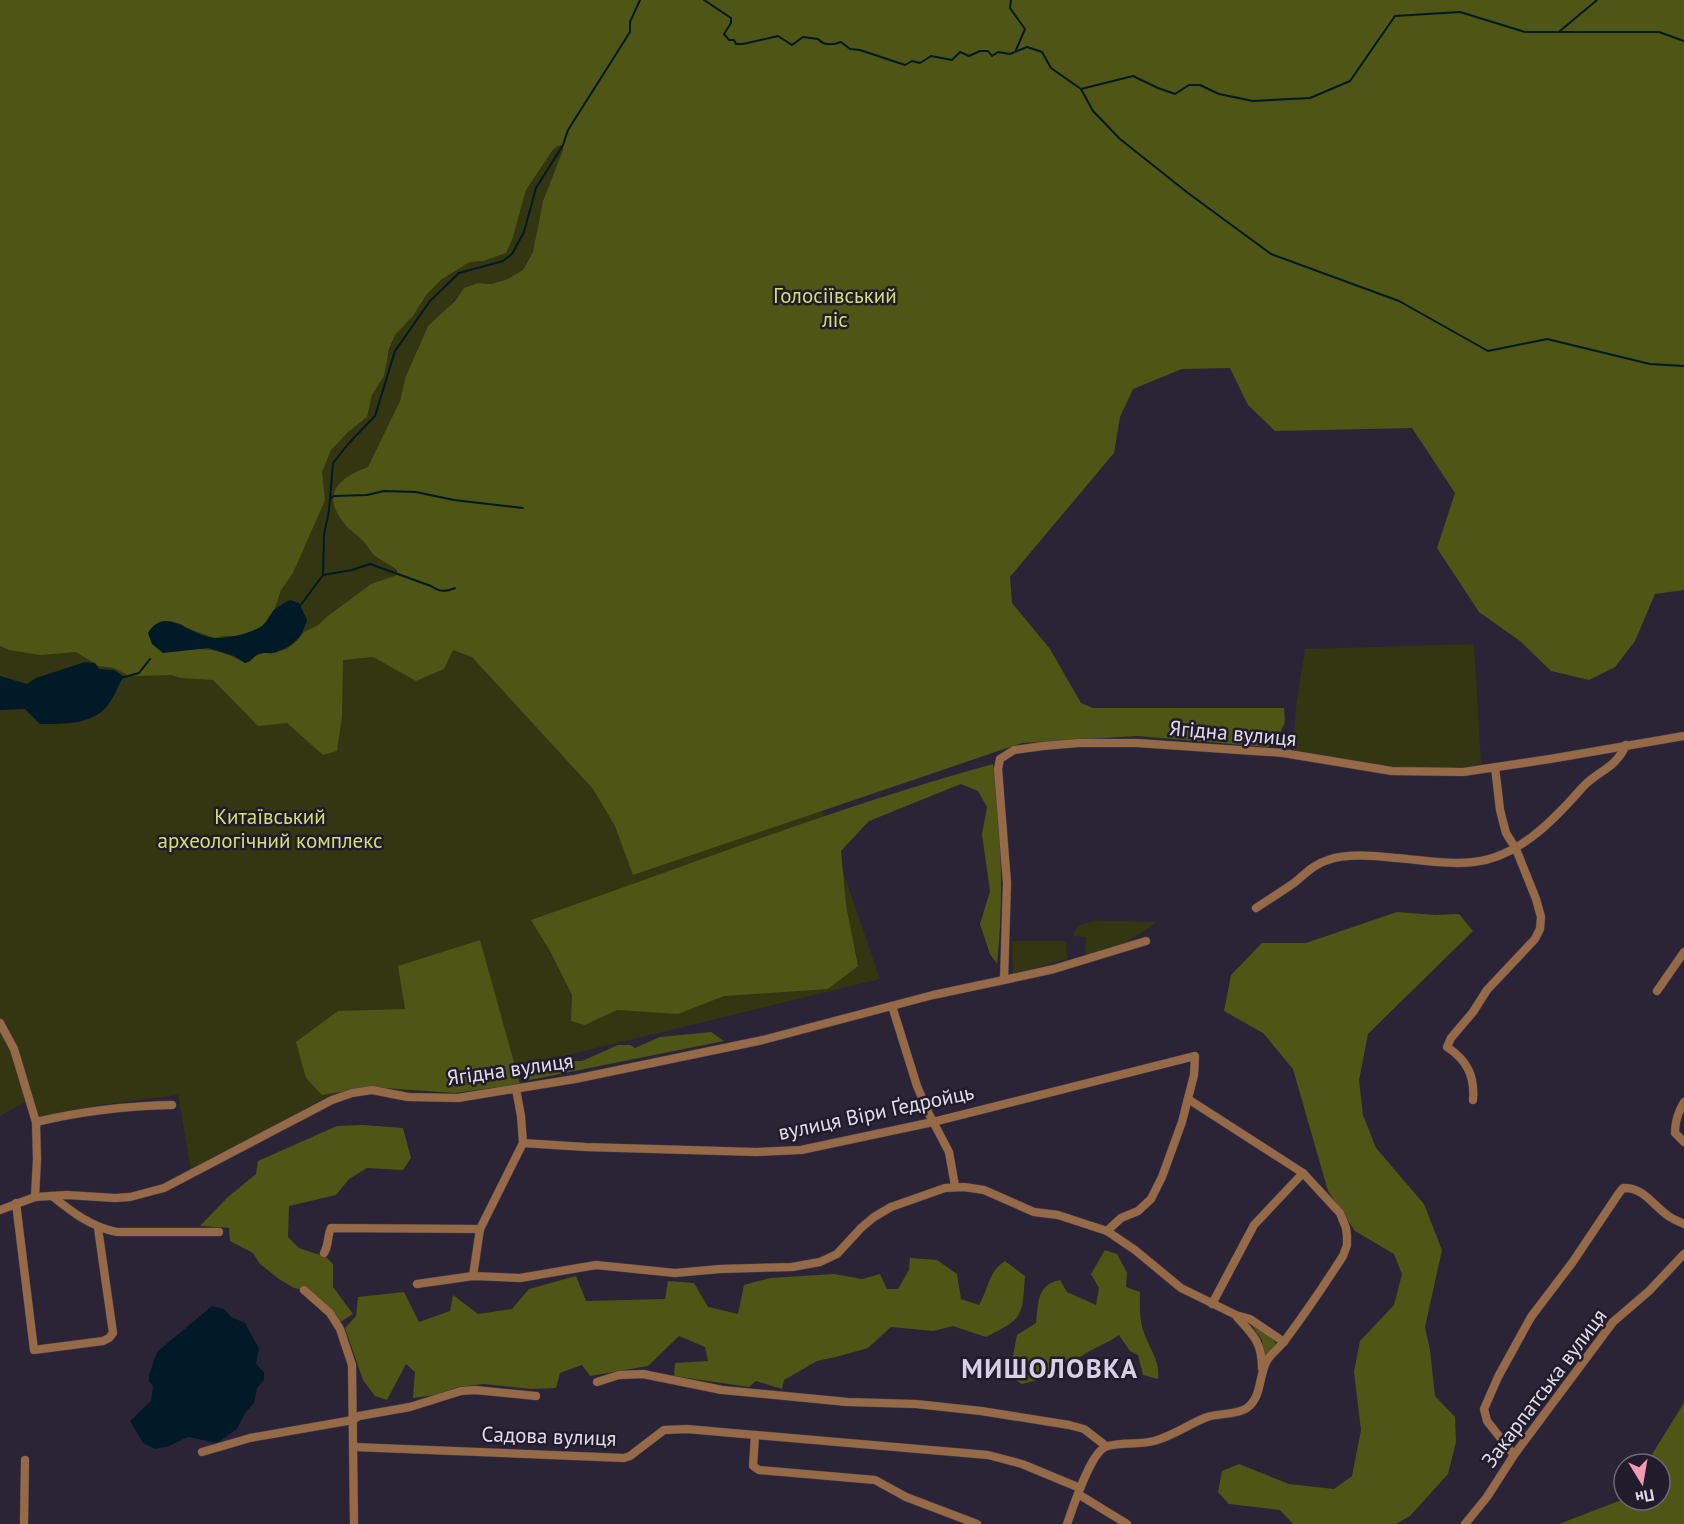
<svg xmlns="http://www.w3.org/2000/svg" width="1684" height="1524" viewBox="0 0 1684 1524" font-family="'PT Sans',sans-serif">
	<rect width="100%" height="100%" fill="#2b2436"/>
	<!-- green -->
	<g fill="#333610">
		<polygon points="0,26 388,356 395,335 413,316 427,294 442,279 470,262 483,261 513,237 526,190 552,151 557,146 563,145 563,150 543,201 533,252 523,270 508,279 491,284 478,283 464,288 421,341 398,405 817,796 880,979 420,1091 342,1089 191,1170 178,1095 92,1106 31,1119 25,1102 0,1116"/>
		<path d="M1474 644 1481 764C1426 777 1349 760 1293 751L1296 708 1305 649Z"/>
		<path d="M1094 921 1157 922C1134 939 1114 951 1085 954L1086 937 1074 936 1073 933 1079 925Z"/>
		<polygon points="1012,941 1066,941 1067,959 1013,974"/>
	</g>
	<!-- forest -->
	<g fill="#4f5514" fill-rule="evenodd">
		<path d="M0 0H1684V590L1655 594 1635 641 1615 667 1589 680 1551 671 1520 641 1479 612 1437 548 1455 493 1412 428 1275 431 1248 405 1230 368 1182 369 1133 389 1120 417 1114 453 1010 577 1012 603 1050 649 1081 703 1093 708H1284L1285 722 1275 744 1267 747 1137 736 1022 743 633 875 615 826 593 789 472 657 453 650 444 669 416 681 373 657 343 660 342 716 337 751 323 755 287 723 258 726 213 680 181 678 171 675 129 676 114 668 99 666 76 652 40 655 9 650 0 646ZM563 145V150L543 201 533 252 523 270 508 279 491 284 478 283 464 288 455 301 428 326 406 376 400 401 368 467C335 479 320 497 348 528 352 532 358 535 362 540 367 544 369 550 374 555 381 561 390 564 397 570V575L371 584 328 616 317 626 304 632 298 640 287 649 274 653H265L256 655 251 661 245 663C230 654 213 648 195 649L167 622 181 624 186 628 215 638 224 636H240L263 626 275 608 281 590 293 573 325 500 322 472 331 450 348 432 367 417 372 395 384 376 389 349 395 335 413 316 427 294 442 279 470 262 483 261 506 253 513 237 526 190 552 151 557 146Z"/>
		<path d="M993 764C997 784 997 804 999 824 1002 871 1002 917 997 964L990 954 980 924 990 891 982 834 987 807 978 791 961 784 869 821 841 851 846 905 858 966 828 989 724 996 678 1014 617 1010 585 1025 571 1021 572 995 550 951 531 920C684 867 836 807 993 764Z"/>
		<polygon points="1397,912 1436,915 1459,914 1473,931 1368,1034 1359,1080 1363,1115 1376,1148 1424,1204 1442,1250 1425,1327 1430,1350 1435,1396 1455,1417 1456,1442 1448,1474 1410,1516 1396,1524 1293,1524 1280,1510 1229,1504 1218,1492 1222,1471 1239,1464 1289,1484 1334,1489 1352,1476 1361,1430 1354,1372 1360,1341 1394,1305 1402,1274 1394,1254 1355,1231 1328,1191 1293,1069 1263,1033 1224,1011 1231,975 1262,943 1306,943"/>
		<polygon points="480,940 520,1084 455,1093 372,1087 322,1095 306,1078 296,1042 338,1011 405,1009 398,966"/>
		<polygon points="711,1032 724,1041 525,1081 521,1068 545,1061 582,1061 618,1045 630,1045 635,1048 660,1037"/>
		<polygon points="363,1125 403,1128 411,1158 403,1170 367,1168 349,1179 336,1195 289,1206 288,1237 299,1248 326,1257 333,1264 333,1287 353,1314 337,1324 304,1290 294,1288 279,1279 260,1264 253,1253 230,1241 229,1228 200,1226 228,1197 256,1174 258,1161 337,1126"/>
		<path d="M1105 1250 1117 1254 1127 1273 1126 1287 1140 1292C1140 1304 1139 1318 1143 1330 1148 1347 1161 1361 1158 1379L1143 1375 1138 1355 1130 1351 1119 1335C1101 1348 1077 1352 1066 1373L1022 1384 1009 1376 1017 1335 1036 1323C1039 1302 1036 1285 1060 1280L1067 1292 1096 1305 1099 1288 1091 1274Z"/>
		<path d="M910 1258 937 1260 957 1274 961 1299 979 1305C989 1288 988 1272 1005 1261L1025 1276C1022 1317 1024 1318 986 1337L953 1326 933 1331 891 1327 868 1348 836 1357 817 1361 784 1380 782 1389 756 1381 749 1387 674 1376 675 1363 708 1361 705 1347 679 1336 648 1366 590 1376 582 1365 560 1373 556 1388 531 1389 484 1384 458 1387 435 1395 413 1398 415 1372 406 1364 387 1400 375 1396 363 1380 345 1328 356 1316 358 1297 404 1292 419 1322 450 1311 453 1295 478 1314 512 1309 529 1289 576 1276 586 1301 665 1299 668 1281 694 1283 708 1307 738 1314 744 1285 770 1278 834 1274 862 1279 880 1274 887 1289H898L909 1270Z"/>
		<polygon points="1248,1320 1270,1334 1277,1346 1265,1361 1262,1340"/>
		<polygon points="1684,1403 1684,1524 1559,1524 1624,1499 1660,1500 1660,1464 1646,1464"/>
	</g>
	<!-- water -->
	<g fill="#001a28">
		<path d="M290 600 299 603 307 620C302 638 293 646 276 652 270 655 263 651 257 655 252 658 251 661 245 663L234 656 209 648 163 653 152 644 148 633C166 604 191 637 214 638 225 639 255 633 263 625 268 621 270 614 274 610 278 606 284 603 290 600Z"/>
		<path d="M85 662 95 663 99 669 114 670 124 677C118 684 116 694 110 702 96 725 64 724 40 724L25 709 0 710V676L27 684 36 678Z"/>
		<polygon points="212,1306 224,1309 231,1317 245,1323 259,1349 256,1364 264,1372 264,1380 257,1388 254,1403 245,1413 237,1429 217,1443 188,1437 169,1446 155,1449 143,1443 130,1421 151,1401 153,1386 149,1381 149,1375 157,1352"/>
	</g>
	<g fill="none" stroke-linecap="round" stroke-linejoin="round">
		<!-- stream -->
		<g stroke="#001a28" stroke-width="2">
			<path d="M704 0 731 18V23L724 34 729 40H734L736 44H743L778 36 792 45 803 37 818 39C824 46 833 45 841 42L850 49 860 50 905 65 912 61 920 63 931 56 952 60 960 52 969 56 980 51H988L992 56 998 52 1010 54 1027 47 1042 52 1051 68 1081 89 1093 111 1120 139 1188 193 1271 254 1399 301 1488 351 1547 339 1650 364 1684 366"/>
			<polyline points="1011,0 1010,8 1025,29 1016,50"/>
			<polyline points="1560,31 1597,0"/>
			<polyline points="1081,89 1133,76 1158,88 1175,94 1189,85 1200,85 1219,94 1253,101 1310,98 1350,81 1395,16 1460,12 1525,32 1659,32 1684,41"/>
			<polyline points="330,499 334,496 367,495 384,491 416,492 454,500 523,508"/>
			<path d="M323 575 352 570 370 564 431 586C440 592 445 592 455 588"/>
			<polyline points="300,606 323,575 324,534 329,511 333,463 349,443 375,416 395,351 430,301 459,273 503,261 512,254 524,232 536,188 563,145 568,130 630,32 630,22 640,0"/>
			<polyline points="121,678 139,673 150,659"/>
		</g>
		<defs>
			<g id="minor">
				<path d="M1256 908C1268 900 1281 892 1294 883 1305 874 1314 864 1328 860 1348 853 1375 856 1396 858 1422 860 1448 865 1474 862 1518 857 1553 821 1581 789 1597 770 1614 771 1626 745"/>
				<polyline points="1004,980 1054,969 1146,941"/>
				<polyline points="1657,991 1684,952"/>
				<polyline points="892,1006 917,1086 928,1112 949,1152 955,1186"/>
				<polyline points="0,1023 14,1049 36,1122 37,1159 35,1197"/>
				<path d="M1473 1100C1475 1076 1467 1060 1447 1047L1451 1038 1473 1012 1487 990 1535 939 1540 929 1541 917 1536 899 1516 849 1506 833 1500 810 1495 767"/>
				<path d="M1684 1102C1678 1112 1675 1121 1675 1133L1684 1142"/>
				<path d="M36 1122C82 1111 124 1106 172 1105"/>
				<polyline points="523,1143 585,1147 756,1152 801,1150 933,1122 1195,1056 1194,1075 1182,1122 1162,1177 1151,1199 1138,1211 1121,1218 1107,1231"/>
				<path d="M52 1196C72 1212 91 1227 117 1232H219"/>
				<polyline points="16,1203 34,1350 103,1341 109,1338 113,1333 98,1228"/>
				<polyline points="0,1210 35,1197 67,1195 115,1198 130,1197 164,1188 332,1100 352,1093 372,1090 408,1097 458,1098 575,1079 763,1040 933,995 1004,980 1007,883 998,769 1000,759 1014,750 1043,746 1078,743 1137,743 1283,753 1392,771 1463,772 1550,759 1684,736"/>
				<path d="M324 1253C329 1245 327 1237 331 1228L480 1229"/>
				<polyline points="473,1276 480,1229 523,1143 521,1116 516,1089"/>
				<polyline points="417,1284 473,1276 520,1278 596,1265 675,1273 720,1269 792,1267 820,1262 837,1254 861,1228 874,1217 891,1207 945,1188 964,1187 984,1190 1034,1212 1058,1215 1107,1231 1135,1250 1181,1288 1236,1315 1250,1319 1284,1342"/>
				<polyline points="304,1290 330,1313 340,1329 352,1365 354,1524"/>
				<polyline points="1212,1304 1254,1225 1303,1173"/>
				<path d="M1237 1317C1253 1335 1262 1342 1262 1368"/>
				<polyline points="597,1382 619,1375 643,1374 722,1390 847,1402 916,1404 981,1411 1069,1425 1084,1429 1106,1446"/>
				<polyline points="755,1435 988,1455 1022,1464 1080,1488"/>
				<polyline points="354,1447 624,1458 630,1456 664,1430 687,1429 755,1435 753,1466 759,1470 875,1480 906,1497 977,1524"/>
				<polyline points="202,1452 250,1438 353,1420 359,1416 410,1407 461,1391 475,1390 536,1396"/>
				<path d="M1514 1455 1487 1421 1484 1409 1498 1377 1531 1317 1572 1263 1619 1193 1623 1188C1643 1187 1652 1204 1667 1215 1672 1219 1678 1221 1684 1224"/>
				<polyline points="1078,1494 1127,1524"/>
				<polyline points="24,1524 25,1460"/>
				<path d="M1067 1524C1073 1508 1091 1449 1108 1446 1123 1442 1139 1445 1154 1441 1173 1436 1189 1424 1207 1417 1219 1413 1237 1415 1247 1408 1263 1396 1258 1374 1268 1359 1273 1352 1281 1346 1286 1339 1306 1312 1325 1284 1343 1256L1347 1245V1236L1346 1228 1340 1213 1303 1173 1188 1099"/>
				<polyline points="1465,1524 1487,1497 1514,1455 1613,1322 1649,1291 1684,1254"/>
			</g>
		</defs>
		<!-- minor casing -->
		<use href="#minor" stroke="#484152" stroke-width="9"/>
		<!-- minor -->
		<use href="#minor" stroke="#976a47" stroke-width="8"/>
	</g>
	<g text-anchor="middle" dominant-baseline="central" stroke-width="5" stroke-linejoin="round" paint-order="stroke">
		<!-- park labels -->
		<g font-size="21" fill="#d3e06f" stroke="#211b2c">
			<text x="835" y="295">Голосіївський<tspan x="835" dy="24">ліс</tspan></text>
			<text x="270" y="816">Китаївський<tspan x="270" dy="24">археологічний комплекс</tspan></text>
		</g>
		<!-- street labels -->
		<g font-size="21" fill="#e0dce8" stroke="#211b2c">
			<text transform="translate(1233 733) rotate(5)">Ягідна вулиця</text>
			<text transform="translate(510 1069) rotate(-8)">Ягідна вулиця</text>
			<text transform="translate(876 1112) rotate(-12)">вулиця Віри Ґедройць</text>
			<text transform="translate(1544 1388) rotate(-53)">Закарпатська вулиця</text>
			<text transform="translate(549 1436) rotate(2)">Садова вулиця</text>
		</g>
		<!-- district labels -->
		<g font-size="27" font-weight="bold" letter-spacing="1.5" fill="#d7cfe6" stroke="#211b2c">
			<text x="1050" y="1368">МИШОЛОВКА</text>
		</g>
	</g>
	<!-- north arrow -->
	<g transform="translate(1642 1482) rotate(169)"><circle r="28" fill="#211b2c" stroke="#6d6877" stroke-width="1.5"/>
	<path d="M0-4.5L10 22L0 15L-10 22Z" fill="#f09ab4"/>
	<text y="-9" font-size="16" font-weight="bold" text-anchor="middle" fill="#e0dce8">Пн</text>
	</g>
</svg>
